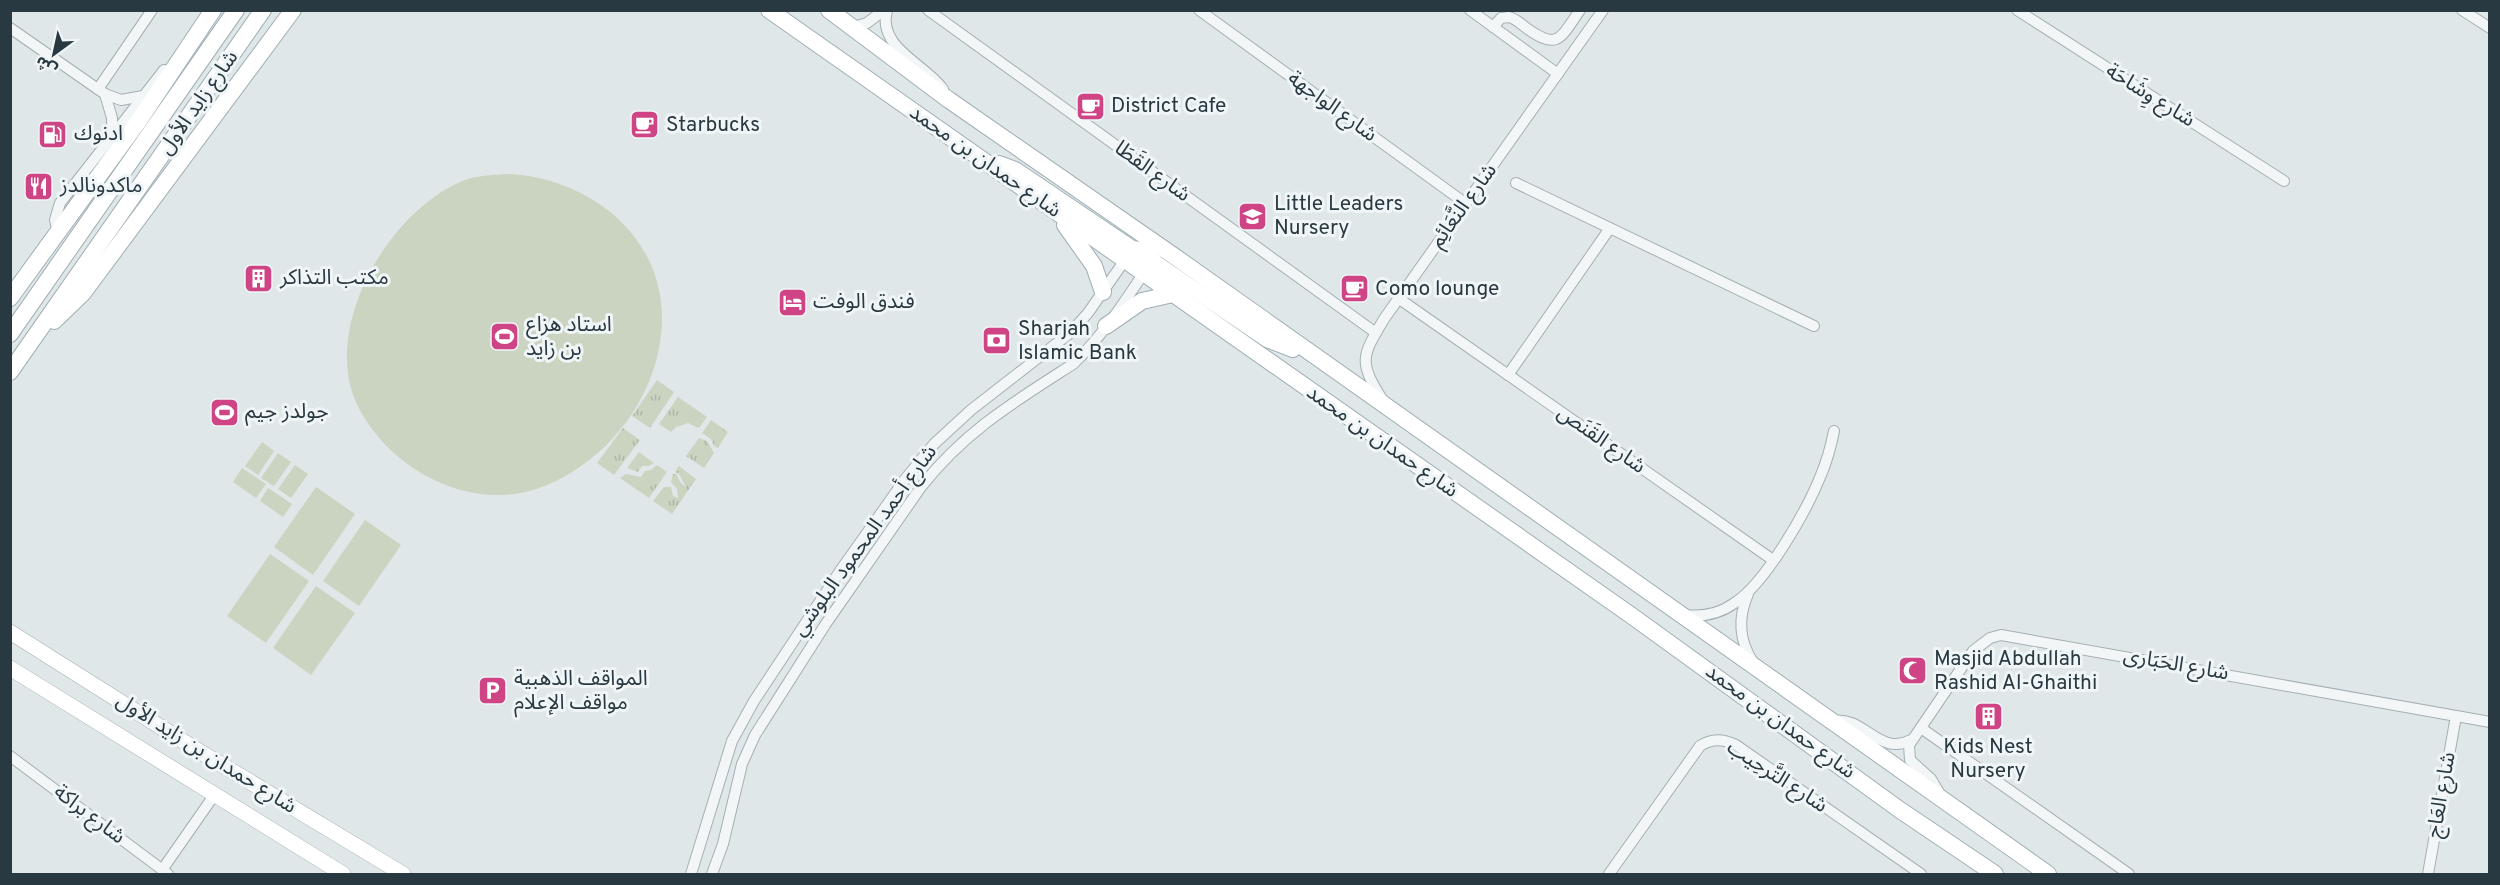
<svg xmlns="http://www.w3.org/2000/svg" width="2500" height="885" viewBox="0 0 2500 885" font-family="Overpass,'Noto Sans Arabic',sans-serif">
	<defs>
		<pattern id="grass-tufts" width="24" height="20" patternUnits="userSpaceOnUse" patternTransform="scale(1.5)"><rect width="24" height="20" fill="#cbd3c1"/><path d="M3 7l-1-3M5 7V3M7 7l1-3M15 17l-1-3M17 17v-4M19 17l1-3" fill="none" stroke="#aeb6a7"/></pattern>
	</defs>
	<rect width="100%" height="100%" fill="#e0e7e9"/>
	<!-- grass -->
	<g fill="url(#grass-tufts)">
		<polygon points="657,380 674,392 650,428 632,416"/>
		<polygon points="678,397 707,417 699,428 688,423 676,427 671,432 659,424"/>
		<polygon points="711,420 728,432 718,448 714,446 711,439 702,433"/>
		<polygon points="623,428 640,440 614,475 597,463"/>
		<polygon points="699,438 707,441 714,453 704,468 686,456"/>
		<polygon points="639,452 654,463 649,466 642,466 638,472 627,468"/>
		<polygon points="657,465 667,472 649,498 620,478 626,474 641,477 645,471 651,470"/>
		<polygon points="679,466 696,479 672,514 653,501 664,487 671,487 673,496 678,498 677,489 671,482 673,474 676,474 681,483 686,487 679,474 675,472"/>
	</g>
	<!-- pitch -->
	<g fill="#cbd3c1">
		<path d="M509 174C578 177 648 223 660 295 671 361 634 430 581 466 557 483 527 496 497 495 463 495 428 481 401 459 380 442 361 418 352 392 328 315 393 208 465 180 479 175 495 175 509 174Z"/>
		<polygon points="262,442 274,451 258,475 245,466"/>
		<polygon points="278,453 291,462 274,486 261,478"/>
		<polygon points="295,465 308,474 291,498 278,489"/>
		<polygon points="242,468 266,484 256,498 233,482"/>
		<polygon points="316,487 355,514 313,575 274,547"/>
		<polygon points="268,488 292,504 283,517 260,501"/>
		<polygon points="365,520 401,545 359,606 323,581"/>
		<polygon points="270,554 309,581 266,643 227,616"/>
		<polygon points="316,586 355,613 311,675 273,648"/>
	</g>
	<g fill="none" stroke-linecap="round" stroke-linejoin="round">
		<defs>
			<g id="minor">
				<path d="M887 10C877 48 924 63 943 89"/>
				<polyline points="928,10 1376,333"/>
				<polyline points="1199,10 1465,203"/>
				<polyline points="1470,10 1558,74"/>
				<polyline points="2017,10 2284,181"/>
				<polyline points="2462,10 2490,28"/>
				<polyline points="853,27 867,23 884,10"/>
				<path d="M1493 27 1501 18 1509 17C1516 19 1520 23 1525 27 1558 51 1560 39 1580 10"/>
				<polyline points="10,28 105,94 121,100 143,96"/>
				<polyline points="98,89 152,10"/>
				<polyline points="105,94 112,118 112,134"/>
				<polyline points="1516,183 1814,326"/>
				<polyline points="58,233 55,220 60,203 164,70"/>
				<polyline points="1398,298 1773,560"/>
				<polyline points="1508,375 1610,228"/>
				<path d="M1382 399C1358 361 1362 356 1384 319L1603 10"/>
				<path d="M1748 594C1738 617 1739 641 1753 662"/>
				<path d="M1684 615C1702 617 1719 614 1733 604 1765 585 1807 510 1821 475 1827 461 1831 446 1834 431"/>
				<path d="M1832 721C1864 715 1879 757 1911 740"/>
				<polyline points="1921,728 2129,874"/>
				<polyline points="10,756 168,874"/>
				<polyline points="1940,794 1931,779 1910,760 1909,745 1973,651 1990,638 2001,635 2490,722"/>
				<polyline points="162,870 215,794"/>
				<polyline points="691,874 732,741 754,701 840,571 906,478 934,444 971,410 1070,333 1088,313 1127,257"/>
				<path d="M712 874 723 844 742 764 755 735 825 625 921 487C965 431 1014 402 1073 364 1108 331 1134 287 1161 247"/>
				<path d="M1609 874 1700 746C1712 738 1723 739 1736 745L1921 874"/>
				<polyline points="2428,874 2456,716"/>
			</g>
			<g id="secondary">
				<polyline points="10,632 194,748 403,874"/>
				<polyline points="10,668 343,874"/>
			</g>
			<g id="primary">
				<polyline points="769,10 1632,616 1900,810 1995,874"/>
				<polyline points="829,10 949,100 1171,254 2048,874"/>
				<polyline points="999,164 1015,170 1132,249 1148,251"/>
				<polyline points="1065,225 1094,266 1103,292"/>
				<polyline points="1124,261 1133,256 1146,257 1267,339 1293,349"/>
				<polyline points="10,298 138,122 213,10"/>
				<polyline points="54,321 83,293 293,10"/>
				<polyline points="1106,326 1142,301 1173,294"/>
				<polyline points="10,334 236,10"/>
				<polyline points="10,372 263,10"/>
			</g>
		</defs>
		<!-- minor casing -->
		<use href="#minor" stroke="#a5afb3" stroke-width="12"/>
		<!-- secondary casing -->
		<use href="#secondary" stroke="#a5afb3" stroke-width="16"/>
		<!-- primary casing -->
		<use href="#primary" stroke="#9fafb5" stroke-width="18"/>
		<!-- minor -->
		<use href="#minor" stroke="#f3f6f7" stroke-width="10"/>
		<!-- secondary -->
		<use href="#secondary" stroke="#fff" stroke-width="15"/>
		<!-- primary -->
		<use href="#primary" stroke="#fff" stroke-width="16"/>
	</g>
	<!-- icons -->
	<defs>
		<symbol id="cafe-square" viewBox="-11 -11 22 22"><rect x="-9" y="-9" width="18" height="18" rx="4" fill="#cf4484" stroke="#f0f5f7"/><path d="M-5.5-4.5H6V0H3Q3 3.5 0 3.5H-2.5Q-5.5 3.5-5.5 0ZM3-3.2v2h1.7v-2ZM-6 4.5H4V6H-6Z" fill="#fff"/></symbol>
		<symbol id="fuel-square" viewBox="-11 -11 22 22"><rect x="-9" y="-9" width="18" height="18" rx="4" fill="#cf4484" stroke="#f0f5f7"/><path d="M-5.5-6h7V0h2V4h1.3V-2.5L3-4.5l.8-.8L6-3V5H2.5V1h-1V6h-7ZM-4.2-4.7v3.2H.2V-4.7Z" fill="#fff"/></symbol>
		<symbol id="restaurant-square" viewBox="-11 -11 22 22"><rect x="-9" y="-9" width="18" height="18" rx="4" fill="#cf4484" stroke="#f0f5f7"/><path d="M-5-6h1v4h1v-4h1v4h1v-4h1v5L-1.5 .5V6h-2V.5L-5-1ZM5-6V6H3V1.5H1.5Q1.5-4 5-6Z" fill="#fff"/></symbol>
		<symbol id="school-square" viewBox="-11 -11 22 22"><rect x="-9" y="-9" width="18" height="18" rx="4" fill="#cf4484" stroke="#f0f5f7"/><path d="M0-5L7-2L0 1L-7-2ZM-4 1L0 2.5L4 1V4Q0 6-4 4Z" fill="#fff"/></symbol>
		<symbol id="building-square" viewBox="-11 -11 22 22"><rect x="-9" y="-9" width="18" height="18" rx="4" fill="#cf4484" stroke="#f0f5f7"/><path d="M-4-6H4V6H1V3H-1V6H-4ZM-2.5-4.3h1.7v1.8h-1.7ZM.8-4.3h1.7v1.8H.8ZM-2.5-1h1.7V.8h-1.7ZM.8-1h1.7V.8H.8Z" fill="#fff"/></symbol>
		<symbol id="hotel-square" viewBox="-11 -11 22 22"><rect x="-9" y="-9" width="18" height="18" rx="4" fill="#cf4484" stroke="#f0f5f7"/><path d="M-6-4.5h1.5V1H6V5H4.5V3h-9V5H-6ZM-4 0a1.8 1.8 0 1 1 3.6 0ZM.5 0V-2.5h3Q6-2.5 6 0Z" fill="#fff"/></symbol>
		<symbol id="stadium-square" viewBox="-11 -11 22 22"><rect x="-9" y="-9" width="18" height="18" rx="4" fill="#cf4484" stroke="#f0f5f7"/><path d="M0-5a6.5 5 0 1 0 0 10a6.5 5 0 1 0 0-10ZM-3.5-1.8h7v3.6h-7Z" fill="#fff"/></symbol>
		<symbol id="bank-square" viewBox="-11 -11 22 22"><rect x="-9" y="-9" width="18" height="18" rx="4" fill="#cf4484" stroke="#f0f5f7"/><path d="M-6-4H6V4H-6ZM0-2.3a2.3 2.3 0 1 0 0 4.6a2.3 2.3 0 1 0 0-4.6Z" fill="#fff"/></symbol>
		<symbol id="mosque-square" viewBox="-11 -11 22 22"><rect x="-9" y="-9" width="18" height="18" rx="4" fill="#cf4484" stroke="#f0f5f7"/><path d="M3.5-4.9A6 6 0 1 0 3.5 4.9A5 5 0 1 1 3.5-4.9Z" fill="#fff"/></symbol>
		<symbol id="parking-square" viewBox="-11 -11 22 22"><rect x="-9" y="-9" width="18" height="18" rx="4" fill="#cf4484" stroke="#f0f5f7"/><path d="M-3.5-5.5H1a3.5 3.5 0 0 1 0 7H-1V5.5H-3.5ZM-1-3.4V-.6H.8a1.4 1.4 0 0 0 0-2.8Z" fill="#fff"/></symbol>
	</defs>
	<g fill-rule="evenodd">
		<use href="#cafe-square" x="1074" y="90" width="33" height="33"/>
		<use href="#cafe-square" x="628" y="108" width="33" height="33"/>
		<use href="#fuel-square" x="36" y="118" width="33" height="33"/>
		<use href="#restaurant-square" x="22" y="170" width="33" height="33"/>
		<use href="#school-square" x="1236" y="200" width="33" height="33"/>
		<use href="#building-square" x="242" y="262" width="33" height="33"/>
		<use href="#cafe-square" x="1338" y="272" width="33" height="33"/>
		<use href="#hotel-square" x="776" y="286" width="33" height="33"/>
		<use href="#stadium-square" x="488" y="320" width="33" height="33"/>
		<use href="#bank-square" x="980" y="324" width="33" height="33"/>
		<use href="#stadium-square" x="208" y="396" width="33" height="33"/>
		<use href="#mosque-square" x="1896" y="654" width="33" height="33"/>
		<use href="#parking-square" x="476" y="674" width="33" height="33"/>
		<use href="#building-square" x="1972" y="700" width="33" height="33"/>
	</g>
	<g text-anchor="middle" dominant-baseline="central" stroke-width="6" stroke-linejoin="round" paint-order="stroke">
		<!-- street labels -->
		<g font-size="21" fill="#293941" stroke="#f0f5f7">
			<text transform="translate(2150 96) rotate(32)">شارع وِشَاحَة</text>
			<text transform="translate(199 103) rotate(-55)">شارع زايد الأول</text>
			<text transform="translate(1332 107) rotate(36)">شارع الواجهة</text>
			<text transform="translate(985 162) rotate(35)">شارع حمدان بن محمد</text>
			<text transform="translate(1152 172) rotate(36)">شارع القَطَا</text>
			<text transform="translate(1464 206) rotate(-54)">شارع النَّعَائِم</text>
			<text transform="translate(1601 440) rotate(35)">شارع القَنَص</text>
			<text transform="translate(1382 442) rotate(35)">شارع حمدان بن محمد</text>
			<text transform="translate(865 541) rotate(-54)">شارع أحمد المحمود البلوشي</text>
			<text transform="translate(2176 665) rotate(10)">شارع الحَبَارى</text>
			<text transform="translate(1780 722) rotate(36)">شارع حمدان بن محمد</text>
			<text transform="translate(206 754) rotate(32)">شارع حمدان بن زايد الأول</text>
			<text transform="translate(1777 777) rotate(33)">شارع التَّرحِيب</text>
			<text transform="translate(2442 795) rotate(-80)">شارع العَاج</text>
			<text transform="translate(89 815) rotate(37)">شارع براكة</text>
		</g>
		<!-- poi labels -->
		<g font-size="21" fill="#293941" stroke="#f0f5f7" text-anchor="start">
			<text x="1111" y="106">District Cafe</text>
			<text x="666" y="125">Starbucks</text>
			<text x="74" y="134">ادنوك</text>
			<text x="60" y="186">ماكدونالدز</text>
			<text x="1274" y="204">Little Leaders<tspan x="1274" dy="24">Nursery</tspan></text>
			<text x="280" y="278">مكتب التذاكر</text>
			<text x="1375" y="289">Como lounge</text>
			<text x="813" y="302">فندق الوفت</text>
			<text x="526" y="325">استاد هزاع<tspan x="526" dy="24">بن زايد</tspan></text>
			<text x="1018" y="329">Sharjah<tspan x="1018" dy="24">Islamic Bank</tspan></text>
			<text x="245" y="412">جولدز جيم</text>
			<text x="1934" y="659">Masjid Abdullah<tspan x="1934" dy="24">Rashid Al-Ghaithi</tspan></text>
			<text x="514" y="679">المواقف الذهبية<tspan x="514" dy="24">مواقف الإعلام</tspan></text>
			<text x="1988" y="747" text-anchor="middle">Kids Nest<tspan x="1988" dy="24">Nursery</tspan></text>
		</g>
	</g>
	<!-- border -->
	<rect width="2500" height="885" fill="none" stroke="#293941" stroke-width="24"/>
	<!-- north arrow -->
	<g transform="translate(54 54) rotate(213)" stroke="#f0f5f7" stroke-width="4.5" paint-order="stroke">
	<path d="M0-4.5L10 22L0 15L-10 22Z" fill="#293941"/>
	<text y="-9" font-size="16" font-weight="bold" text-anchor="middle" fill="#293941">ش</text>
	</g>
</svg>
